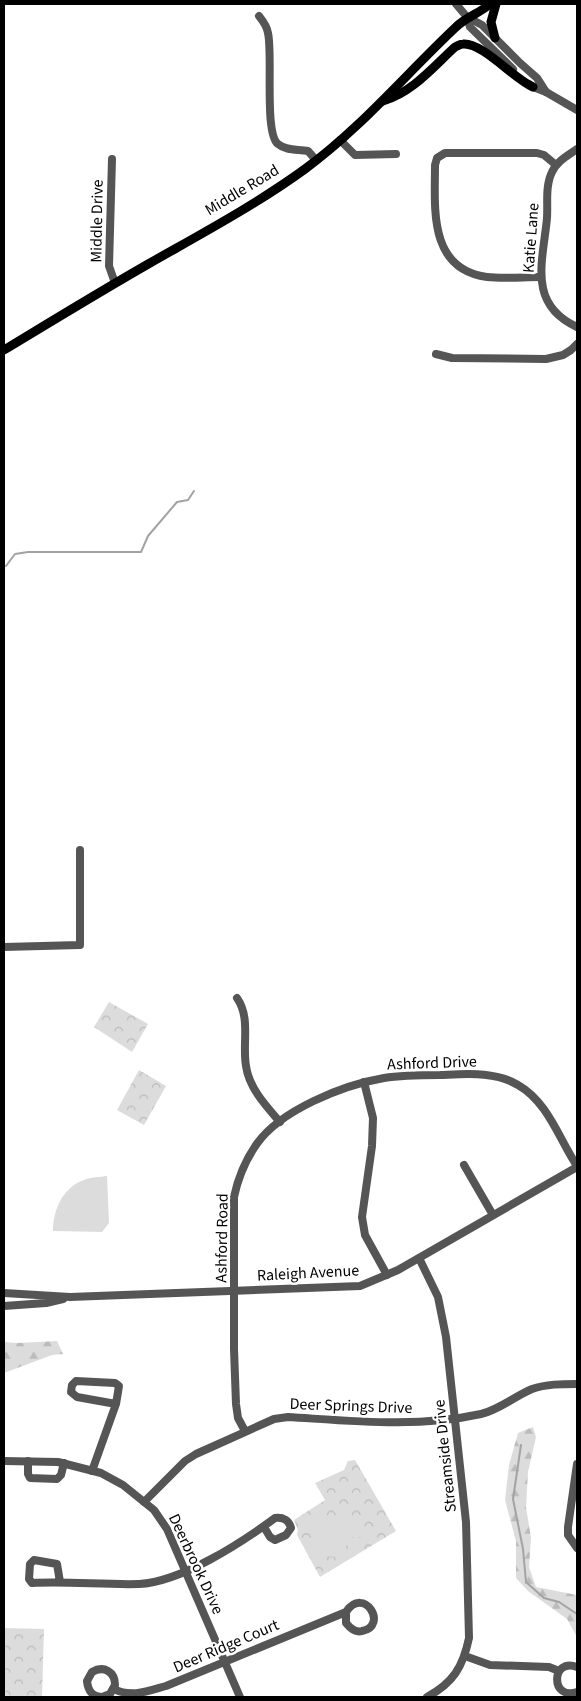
<svg xmlns="http://www.w3.org/2000/svg" width="581" height="1701" viewBox="0 0 581 1701" font-family="'Source Sans 3',sans-serif">
	<defs>
		<pattern id="forest-firs" width="22" height="20" patternUnits="userSpaceOnUse" patternTransform="scale(1.25)"><rect width="22" height="20" fill="#dcdcdc"/><path d="M5 1l3.5 6h-7zM16 11l3.5 6h-7z" fill="#bbb"/></pattern>
		<pattern id="park-crowns" width="20" height="18" patternUnits="userSpaceOnUse" patternTransform="scale(1.25)"><rect width="20" height="18" fill="#dcdcdc"/><path d="M2 6a3 3 0 1 1 6 0M12 15a3 3 0 1 1 6 0" fill="none" stroke="#bbb"/></pattern>
	</defs>
	<rect width="100%" height="100%" fill="#fff"/>
	<!-- forest -->
	<g fill="url(#forest-firs)">
		<polygon points="57,1341 63,1354 52,1355 4,1373 4,1342 18,1343"/>
		<polygon points="533,1427 536,1437 528,1472 526,1507 531,1538 529,1567 536,1587 577,1595 577,1637 567,1619 528,1591 516,1578 516,1541 505,1500 509,1465 518,1433"/>
	</g>
	<!-- park -->
	<g fill="url(#park-crowns)">
		<polygon points="109,1002 148,1024 132,1052 94,1027"/>
		<polygon points="139,1070 166,1086 144,1125 117,1110"/>
		<polygon points="355,1460 396,1531 320,1577 297,1535 298,1530 294,1520 325,1500 315,1483 344,1470 348,1461"/>
		<polygon points="4,1628 44,1629 42,1697 4,1697"/>
	</g>
	<!-- pitch -->
	<g fill="#dcdcdc">
		<path d="M107 1176 109 1223 102 1232 53 1231C53 1210 63 1187 84 1180 91 1177 100 1177 107 1176Z"/>
		<polygon points="314,1521 361,1521 361,1537 346,1537 346,1557 314,1556"/>
	</g>
	<g fill="none" stroke-linecap="round" stroke-linejoin="round">
		<!-- stream -->
		<g stroke="#a3a3a3" stroke-width="2">
			<polyline points="6,566 15,554 28,552 141,552 148,536 177,502 188,500 194,491"/>
			<polyline points="521,1445 513,1499 523,1549 526,1582 544,1598 559,1602 577,1614"/>
		</g>
		<!-- minor -->
		<g stroke="#555" stroke-width="8">
			<polyline points="456,4 467,17 482,25 520,63 537,78 546,92"/>
			<path d="M259 16C263 21 267 26 268 33 273 54 264 134 278 144 286 151 298 149 308 151L316 160"/>
			<polyline points="467,17 470,27 513,69"/>
			<polyline points="529,84 533,87 546,92 577,110"/>
			<polyline points="340,140 355,155 396,154"/>
			<path d="M577 149C567 156 557 161 552 172 545 186 548 204 547 218 543 261 527 304 577 327"/>
			<polyline points="112,159 109,266 115,283"/>
			<path d="M541 277C523 277 504 279 487 277 428 269 435 208 435 165L437 158 445 153H537L544 155 556 165"/>
			<polyline points="436,354 452,358 546,359 563,355 571,350 577,344"/>
			<polyline points="4,947 80,945 80,850"/>
			<path d="M237 998C251 1018 242 1044 246 1066 249 1088 266 1106 280 1122"/>
			<polyline points="364,1082 373,1118 372,1146 362,1217 365,1235 387,1275"/>
			<polyline points="464,1165 493,1215"/>
			<path d="M419 1258 438 1297 446 1337 466 1522 469 1638C463 1667 453 1683 427 1697"/>
			<polyline points="4,1293 70,1297 360,1286 398,1270 577,1167"/>
			<polyline points="4,1306 46,1303 63,1299"/>
			<path d="M245 1431 238 1418 236 1404 234 1349V1197C238 1178 245 1161 256 1145 280 1110 343 1085 384 1078 402 1075 422 1075 440 1075 466 1074 495 1071 518 1085 548 1102 559 1139 577 1166"/>
			<polyline points="4,1461 58,1462 101,1473 123,1485 154,1510 167,1529 240,1697"/>
			<polyline points="28,1461 28,1474 30,1478 57,1479 61,1475 64,1463"/>
			<polyline points="577,1464 568,1527 568,1535 577,1548"/>
			<polyline points="92,1471 116,1404 119,1386 115,1383 76,1381 72,1385 71,1392 77,1397 116,1404"/>
			<path d="M144 1502 185 1461 196 1454 274 1419 288 1417C353 1421 417 1428 481 1414 499 1410 515 1396 532 1389 546 1384 562 1384 577 1384"/>
			<path d="M60 1582 57 1564 34 1560 30 1564 29 1579 32 1583C68 1581 103 1585 139 1584 181 1582 241 1543 275 1518 283 1517 289 1520 291 1528L286 1535 275 1540 270 1537 264 1527"/>
			<polyline points="465,1656 490,1665 549,1667 559,1671"/>
			<path d="M577 1667C551 1657 550 1701 577 1692"/>
			<path d="M114 1689C131 1698 148 1691 166 1686L346 1612C364 1585 389 1626 362 1631 355 1633 350 1628 346 1623V1612"/>
			<path d="M101 1697C92 1696 88 1691 87 1681L92 1672C104 1665 115 1672 115 1685L110 1694 102 1697"/>
		</g>
		<!-- major -->
		<g stroke="#000" stroke-width="9">
			<polyline points="495,38 491,22 496,4"/>
			<path d="M383 101C413 92 433 67 455 47 458 46 460 44 463 44 482 42 514 79 533 87"/>
			<path d="M4 350C52 321 101 291 150 263 201 234 257 204 305 169 360 129 406 74 456 27 466 17 480 13 490 4"/>
		</g>
	</g>
	<g text-anchor="middle" dominant-baseline="central" stroke-width="5" stroke-linejoin="round" paint-order="stroke">
		<!-- street labels -->
		<g font-size="16" fill="#000" stroke="#fff">
			<text transform="translate(242 190) rotate(-31)">Middle Road</text>
			<text transform="translate(97 221) rotate(-89)">Middle Drive</text>
			<text transform="translate(531 238) rotate(-86)">Katie Lane</text>
			<text transform="translate(432 1063) rotate(-2)">Ashford Drive</text>
			<text transform="translate(222 1238) rotate(-89)">Ashford Road</text>
			<text transform="translate(308 1273) rotate(-3)">Raleigh Avenue</text>
			<text transform="translate(351 1406) rotate(2)">Deer Springs Drive</text>
			<text transform="translate(445 1456) rotate(-96)">Streamside Drive</text>
			<text transform="translate(196 1564) rotate(65)">Deerbrook Drive</text>
			<text transform="translate(226 1646) rotate(-23)">Deer Ridge Court</text>
		</g>
	</g>
	<!-- border -->
	<rect width="581" height="1701" fill="none" stroke="#000000" stroke-width="10"/>
</svg>
